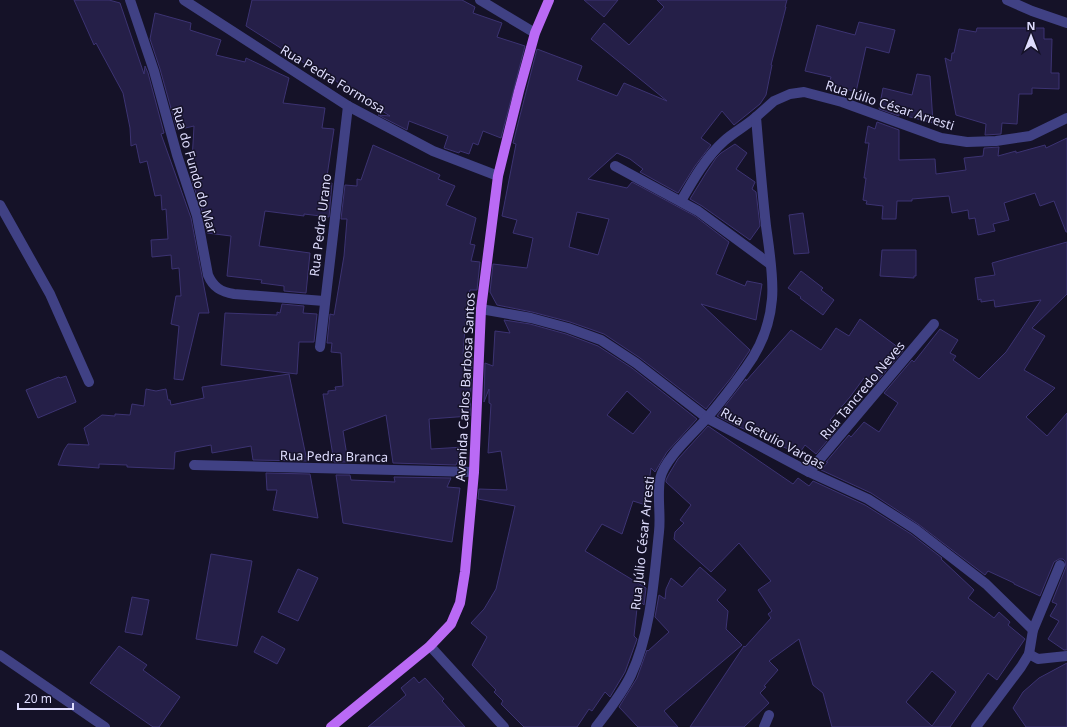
<svg xmlns="http://www.w3.org/2000/svg" width="1067" height="727" viewBox="0 0 1067 727" font-family="'Noto Sans',sans-serif">
	<rect width="100%" height="100%" fill="#151228"/>
	<!-- building -->
	<g fill="#251f48" stroke="#3c3372" fill-rule="evenodd">
		<polygon points="74,0 109,0 120,3 144,74 145,66 148,73 164,133 161,134 191,218 209,313 199,313 183,380 174,379 179,326 171,324 176,296 181,296 179,268 172,269 171,255 152,257 151,240 168,239 166,209 162,210 161,195 155,196 147,161 140,163 136,144 131,146 130,128 123,93 96,43 94,45"/>
		<polygon points="252,0 462,0 475,7 473,13 502,23 497,37 525,46 501,138 483,131 478,145 473,143 469,154 460,151 459,153 444,148 448,136 409,121 407,130 378,115 390,116 338,83 338,82 309,66 246,26"/>
		<polygon points="584,0 618,0 604,17"/>
		<path d="M657 0H787L785 7H786L771 65H772L766 95 760 104 734 125 722 111 701 138 711 145 695 166 678 193 640 172 643 169 630 159 617 153 588 179 627 188 632 182 695 216 729 242 716 274 745 286 747 281 762 284 756 320 701 304 750 350 731 378 706 409 640 358 604 334 570 322 532 312 497 305 490 292 493 264 527 268 533 238 513 233 517 220 502 216 516 144 513 143 537 49 582 66 577 80 617 96 624 83 667 101 591 39 604 23 629 45 664 7ZM577 212 609 219 598 255 569 247Z"/>
		<polygon points="155,13 191,23 190,30 221,40 216,55 245,62 246,58 289,78 283,103 325,108 322,128 334,129 326,183 332,183 329,217 304,214 304,216 265,211 259,246 310,253 306,293 284,291 284,286 261,283 262,280 227,276 231,236 207,233 203,214 191,178 194,126 177,130 160,69 150,39"/>
		<polygon points="859,22 895,30 889,53 866,47 856,92 829,84 831,77 805,71 817,25 855,35"/>
		<polygon points="977,28 1044,28 1044,39 1052,39 1051,73 1059,73 1059,89 1032,88 1032,94 1019,94 1017,124 1002,123 1001,134 985,135 986,124 956,115 945,58 951,61 952,53 954,53 959,29 976,32"/>
		<polygon points="917,74 930,76 933,123 899,114 899,116 879,109 883,88 912,95"/>
		<polygon points="877,122 899,130 899,160 935,159 936,174 966,170 964,158 983,156 984,148 999,147 998,156 1016,151 1016,153 1045,145 1046,148 1067,138 1067,232 1066,232 1054,201 1040,206 1035,193 1004,203 1009,220 993,224 995,231 978,235 975,218 969,219 968,210 952,213 949,196 912,199 912,201 897,201 896,219 882,219 883,206 866,204 867,201 863,200 866,178 864,178 869,143 865,143 868,126 875,129"/>
		<polygon points="735,144 747,153 736,169 755,182 752,189 756,192 760,226 750,240 702,206 690,199 706,173 716,158 721,153"/>
		<polygon points="373,145 440,175 438,179 455,186 446,205 476,218 470,244 475,245 471,261 480,262 477,290 470,290 467,303 463,354 472,358 470,416 429,419 431,449 464,447 456,465 393,463 386,415 343,431 348,462 334,462 323,394 328,394 328,391 336,390 335,387 343,386 341,353 331,352 332,343 327,343 330,314 334,315 344,256 347,219 341,219 345,185 357,186 357,179 361,180"/>
		<polygon points="803,213 809,253 794,254 789,215"/>
		<polygon points="1067,242 1067,294 1032,328 1045,336 1024,370 1055,388 1026,417 1047,436 1067,413 1067,650 1064,650 1048,639 1059,621 1050,616 1057,604 1052,602 1066,567 1065,561 1063,559 1059,559 1054,562 1040,596 1014,584 1014,583 988,571 985,575 918,524 871,493 821,470 828,462 826,462 849,435 851,437 864,422 879,432 898,403 884,393 912,360 914,362 940,329 958,340 950,353 956,356 953,360 979,379 1006,352 1041,300 995,307 994,300 981,302 981,299 978,300 975,278 995,275 992,263"/>
		<polygon points="882,250 916,250 916,276 914,276 914,278 880,276"/>
		<polygon points="801,271 823,288 821,290 834,300 823,315 800,298 801,297 788,288"/>
		<polygon points="282,304 304,306 303,313 317,314 314,342 299,342 297,374 221,365 225,313 277,315 277,312 280,313"/>
		<polygon points="860,319 903,351 874,385 864,378 850,397 830,420 839,427 816,454 805,445 799,454 735,425 717,416 746,379 746,381 791,330 821,350 836,328 849,336"/>
		<path d="M504 320 530 324 566 334 598 346 632 368 697 419 667 452 655 472 651 468 646 505 633 501 622 534 602 524 585 551 646 588 644 605 638 599 634 636 637 639 625 672 610 697 605 692 592 711 589 709 577 727H524L501 704 503 701 494 692 496 690 472 665 487 637 471 623 484 609 496 589 515 506 478 499 479 489 507 490 501 451 488 453 491 404 489 403V389L484 402 485 363 493 366 495 331 510 333ZM627 391 651 412 633 434 607 415Z"/>
		<polygon points="289,374 307,461 253,460 251,446 212,453 211,445 175,452 174,469 127,467 127,465 99,464 99,468 58,465 64,450 68,444 89,445 84,428 102,415 115,416 115,414 130,415 132,404 144,406 146,389 156,391 166,389 168,400 170,400 171,405 204,398 202,387"/>
		<polygon points="66,376 76,402 38,418 26,390 59,377 60,378"/>
		<path d="M708 426 793 484 798 478 809 486 813 481 865 505 911 534 942 558 941 559 974 590 968 598 994 618 999 612 1010 622 1008 625 1025 639 997 680 988 673 950 727H832L823 693 813 685 799 639 769 661 778 670 764 686 766 687 760 693 769 703 744 727H690L744 646 745 647 771 618 768 614 772 611 758 590 771 581 739 543 711 572 674 539 675 532 684 523 680 520 691 505 666 482V480L669 474 678 459ZM932 671 956 692 932 726 906 702Z"/>
		<polygon points="266,473 310,474 318,518 273,510 277,490 267,490"/>
		<polygon points="336,475 350,475 351,480 395,482 394,477 451,478 447,487 460,488 452,542 343,523"/>
		<polygon points="211,554 252,561 237,646 196,639"/>
		<polygon points="700,567 726,590 717,600 728,611 726,629 742,645 664,711 678,727 638,727 619,707 637,678 647,650 648,651 669,632 655,617 659,595 665,599 666,589 671,578 682,587"/>
		<polygon points="298,569 318,578 298,621 278,612"/>
		<polygon points="132,597 149,600 142,635 125,632"/>
		<polygon points="262,636 285,649 277,664 254,652"/>
		<polygon points="119,646 147,665 143,670 180,697 159,727 153,727 90,683"/>
		<polygon points="1067,663 1067,727 1026,727 1013,708 1023,692 1039,678"/>
		<polygon points="414,677 419,683 425,678 444,699 442,701 465,727 368,727 406,695 401,688"/>
	</g>
	<g fill="none" stroke-linecap="round" stroke-linejoin="round">
		<!-- minor -->
		<g stroke="#404184" stroke-width="10">
			<path d="M130 0 154 71 177 155 197 216 208 275C213 287 221 292 234 294L324 301"/>
			<polyline points="184,0 348,106 433,151 498,176"/>
			<polyline points="480,0 535,33"/>
			<polyline points="1007,0 1032,11 1067,23"/>
			<polyline points="615,166 698,211 770,264"/>
			<path d="M681 201C693 180 706 157 724 141 734 132 746 126 756 117"/>
			<polyline points="0,205 50,294 89,382"/>
			<polyline points="481,309 531,318 568,328 601,340 636,363 707,418 809,472 868,499 915,529 986,584 1033,630"/>
			<polyline points="320,347 348,106"/>
			<polyline points="194,465 474,472"/>
			<polyline points="809,472 934,324"/>
			<polyline points="430,646 504,727"/>
			<polyline points="1029,654 1038,659 1067,656"/>
			<polyline points="0,655 105,727"/>
			<path d="M596 727C608 711 622 694 631 675 651 633 654 578 659 532 661 515 657 496 660 479 664 459 692 435 706 419 720 403 733 386 745 369 760 349 770 324 772 299 774 277 769 248 766 226 762 190 759 153 756 117L774 101 790 94 804 92 842 102 941 138 967 142 996 141 1030 136 1067 118"/>
			<polyline points="764,727 769,715"/>
			<polyline points="976,727 1021,667 1029,654 1033,630 1060,565"/>
		</g>
		<!-- major -->
		<polyline stroke="#ba6af5" stroke-width="10" points="331,727 430,646 451,624 460,603 465,572 474,472 481,309 498,176 519,91 535,33 549,0"/>
	</g>
	<g text-anchor="middle" dominant-baseline="central" stroke-width="3" stroke-linejoin="round" paint-order="stroke">
		<!-- street labels -->
		<g font-size="13" fill="#dedcfd" stroke="#151228">
			<text transform="translate(333 79) rotate(31)">Rua Pedra Formosa</text>
			<text transform="translate(890 105) rotate(18)">Rua Júlio César Arresti</text>
			<text transform="translate(195 170) rotate(74)">Rua do Fundo do Mar</text>
			<text transform="translate(320 225) rotate(-83)">Rua Pedra Urano</text>
			<text transform="translate(465 387) rotate(-87)">Avenida Carlos Barbosa Santos</text>
			<text transform="translate(862 390) rotate(-50)">Rua Tancredo Neves</text>
			<text transform="translate(773 438) rotate(28)">Rua Getulio Vargas</text>
			<text transform="translate(334 456) rotate(1)">Rua Pedra Branca</text>
			<text transform="translate(642 543) rotate(-84)">Rua Júlio César Arresti</text>
		</g>
	</g>
	<!-- north arrow -->
	<g transform="translate(1031 36)" stroke="#151228" stroke-width="3" paint-order="stroke">
	<path d="M0-3L7 15L0 10L-7 15Z" fill="#dedcfd"/>
	<text y="-6" font-size="11" font-weight="bold" text-anchor="middle" fill="#dedcfd">N</text>
	</g>
	<!-- scale -->
	<path d="M18 703v6h55v-6" fill="none" stroke="#dedcfd" stroke-width="2"/>
	<text x="24" y="703" font-size="12" fill="#dedcfd" stroke="#151228" stroke-width="3" paint-order="stroke">20 m</text>
</svg>
